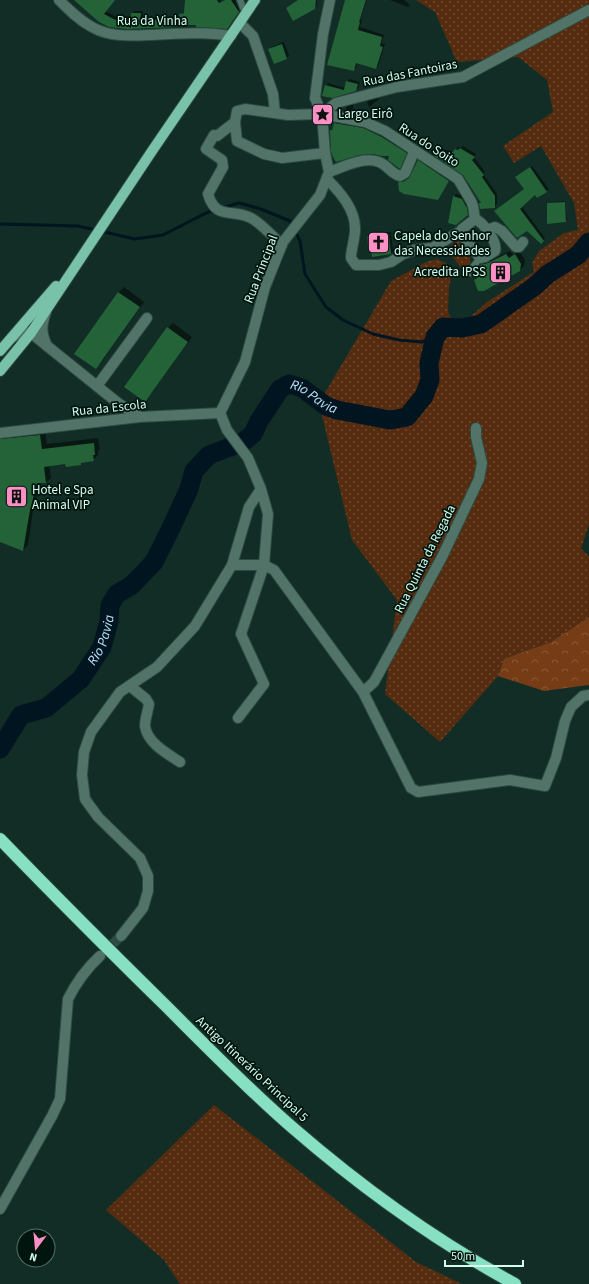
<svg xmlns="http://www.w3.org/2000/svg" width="589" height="1284" viewBox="0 0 589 1284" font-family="'Source Sans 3',sans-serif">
	<defs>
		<pattern id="green-dots" width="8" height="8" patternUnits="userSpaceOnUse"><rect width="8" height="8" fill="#562c10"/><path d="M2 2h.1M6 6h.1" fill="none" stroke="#6d4c33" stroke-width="1.8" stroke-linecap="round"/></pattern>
		<pattern id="forest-crowns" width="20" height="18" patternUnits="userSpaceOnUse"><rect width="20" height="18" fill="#763c16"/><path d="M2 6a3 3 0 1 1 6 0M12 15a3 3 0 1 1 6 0" fill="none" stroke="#895938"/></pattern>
	</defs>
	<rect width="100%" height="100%" fill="#112d25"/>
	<!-- green -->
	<g fill="url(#green-dots)">
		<polygon points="416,0 589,0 589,524 581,549 589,556 589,617 551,642 504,659 498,676 440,742 385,694 397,600 352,540 319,403 391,281 426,262 437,259 446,263 452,271 449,288 448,312 452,320 469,318 487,302 534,272 532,263 539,251 564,233 578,230 574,203 541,146 514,163 503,146 553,112 547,80 518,57 457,62 435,12"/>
		<polygon points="458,241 462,246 470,251 470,263 467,269 461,268 453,257 447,253 452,244"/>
		<polygon points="214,1105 416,1262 462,1284 180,1284 164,1260 106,1210"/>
	</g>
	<!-- forest -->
	<polygon fill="url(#forest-crowns)" points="589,617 589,685 544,691 498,676 504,659 551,642"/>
	<!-- shadow -->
	<g fill="#0007">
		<polygon points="81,0 114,0 105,11 132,25 132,13 135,11 143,11 142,18 180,17 180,14 185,12 186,0 220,0 221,2 225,0 235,0 240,9 230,25 180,22 176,26 134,28 114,27"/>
		<polygon points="298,0 317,0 317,5 314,8"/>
		<polygon points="346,0 367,0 360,20 362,20 360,27 384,35 381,43 385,44 378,66 376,68 357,62 356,68 353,70"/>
		<polygon points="390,0 404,0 410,5 408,7"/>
		<polygon points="284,42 289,55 287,58 274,62 270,49 272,47"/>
		<polygon points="349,79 360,82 358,88 356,90 332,97 326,86 328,83 345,88 347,82"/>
		<polygon points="378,98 379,99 369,107 367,102 370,100"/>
		<polygon points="354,104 353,109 350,112 348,111 346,108 348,105"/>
		<polygon points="337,121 365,127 384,135 408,151 401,166 391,155 331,130"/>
		<polygon points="463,146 476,154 474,157 485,172 483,174 497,194 497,204 494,207 480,203 481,202 463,173 437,150 439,148 454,152 458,147 461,148"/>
		<polygon points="421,159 451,178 440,196 399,183 401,181 410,177"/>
		<polygon points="532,166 549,189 538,197 536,194 522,207 545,238 541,243 527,230 495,211 525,189 519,175"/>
		<polygon points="456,194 464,196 469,205 470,212 467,214 454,197"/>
		<polygon points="565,201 567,220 566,221 548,203"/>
		<polygon points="391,232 393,251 391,253 368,236 370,234"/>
		<polygon points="510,251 513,255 519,251 525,260 524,266 520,270 475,281 486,272 482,265 485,261 493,259"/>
		<polygon points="124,287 144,302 101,363 96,368 76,353 119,292"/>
		<polygon points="173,323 192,337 150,395 145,400 168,328"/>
		<polygon points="45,431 47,444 98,438 100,449 98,451 98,455 93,460 84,461 81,464 66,463 49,465 51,478 46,482 41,482 34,504 28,545 23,550 0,541 0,436"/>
	</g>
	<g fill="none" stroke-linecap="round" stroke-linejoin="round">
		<!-- stream -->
		<g stroke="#001520" stroke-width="3">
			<polyline points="222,208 239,203 261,209 290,221 300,241 305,274 326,307 343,320 373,334 399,340 422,342 435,337"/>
			<polyline points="0,224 78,226 135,239 163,235 206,213 215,210"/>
		</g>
		<!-- river -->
		<path stroke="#001520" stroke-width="19" id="s1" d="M0 749 21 715 46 708 81 679 102 647 109 621 110 605 117 594 132 585 154 562 170 530 189 489 194 471 209 455 243 442 253 434 259 421 280 389 289 384 302 388 326 406 337 410 390 420 407 417 424 396 430 380 429 363 435 337 443 327 462 328 481 324 535 286 548 274 578 255 589 242"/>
	</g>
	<!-- building -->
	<g fill="#246338">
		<polygon points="74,0 115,0 104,14 131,28 131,13 141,13 140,20 177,19 177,27 127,29 109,27 99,22"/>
		<polygon points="185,0 217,0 219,3 225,0 231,0 239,12 227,29 196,27 196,25 180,25 179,14 184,13"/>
		<polygon points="298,0 316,0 315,9 293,21 286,8"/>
		<polygon points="345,0 366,0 359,22 360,22 358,30 382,37 380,46 383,47 376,69 356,63 354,71 327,65"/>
		<polygon points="282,44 287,59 274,64 268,49"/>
		<polygon points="346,81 358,84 356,91 332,98 322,96 325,85 344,90"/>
		<polygon points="334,123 363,128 382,137 407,153 400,169 388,160 389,156 382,156 373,154 359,155 336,162 333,157 331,152 330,130 332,130"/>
		<polygon points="460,148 475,157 472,160 484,175 482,177 495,196 495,208 480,209 479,203 481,203 463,175 433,155 436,149 451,154 455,149 458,150"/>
		<polygon points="418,160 449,181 438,200 404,194 399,191 398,182 403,182 409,178"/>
		<polygon points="530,167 547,192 537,198 535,195 520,209 544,241 541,244 527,231 517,238 494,211 524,189 515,177"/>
		<polygon points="453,196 462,199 467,208 468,215 456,225 448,223"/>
		<polygon points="565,202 566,222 547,224 547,203"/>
		<polygon points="389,234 391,254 372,257 371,250 368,251 367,236"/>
		<polygon points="506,254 509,258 515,254 521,264 520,271 484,291 478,291 474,280 485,273 480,265 488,263"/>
		<polygon points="118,292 140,307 96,369 74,354"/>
		<polygon points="167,327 188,342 145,402 124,387"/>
		<polygon points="40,435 42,449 94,443 95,455 93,455 94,461 81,463 81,465 66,467 65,464 44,467 46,483 37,483 30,510 23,551 0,542 0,439"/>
	</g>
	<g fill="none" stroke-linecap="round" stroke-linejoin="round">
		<!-- street-tunnel -->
		<polyline stroke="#2e4c43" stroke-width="10" stroke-dasharray="10 5" stroke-linecap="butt" points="102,954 121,936"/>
		<defs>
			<g id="lane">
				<polyline points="240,0 243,8 247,12"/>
				<polyline points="470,273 472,268 480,258"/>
			</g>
			<g id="street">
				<path d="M59 0C69 10 79 20 92 27 109 37 130 36 149 35 176 34 204 31 231 36"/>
				<polyline points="240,23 253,36 273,94 275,113"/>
				<polyline points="322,114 336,103 397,87 463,77 589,10"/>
				<polyline points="235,122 237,141 264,154 282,158 325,153"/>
				<path d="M329 172C343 167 364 156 379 162 387 165 392 174 400 176L405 173 414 152"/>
				<path d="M327 179C340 192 356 210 355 230 355 239 351 249 351 258L356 265H379L391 262 403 254 414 250 432 248 461 231 462 229 475 219"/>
				<path d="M461 231V234L480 258 485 257 495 251C498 242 483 222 475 219"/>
				<polyline points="489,232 490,229 495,227 502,231 516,247 519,247 523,242"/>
				<path d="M282 245C273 237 261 223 251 218 232 208 216 221 208 194L223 167 222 160 206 149 214 135 217 136 235 122 237 111 245 109 288 115 322 114 365 122 385 131 458 179 471 201 473 206 475 219"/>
				<path d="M46 312C41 327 41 332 47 346"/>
				<path d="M13 337C19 334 24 331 31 333L118 403 140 417"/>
				<polyline points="97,386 147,318"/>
				<polyline points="220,413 245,362 265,287 283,242 320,195 329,172 325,153 322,114 315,98 323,34 330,0"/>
				<polyline points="220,413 227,430 248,458 261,489 268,514 264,565 232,565 249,507 261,489"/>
				<polyline points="0,433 140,417 220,413"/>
				<path d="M130 686 146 699 149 704C148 711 145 719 145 726 147 743 168 754 180 762"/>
				<polyline points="363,692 374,682 442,557 479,479 482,463 476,437 476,428"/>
				<polyline points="238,718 264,684 241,634 264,565 274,570 363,692 411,788 418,792 510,780 545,786 556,758 565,721 571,707 583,696 589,695"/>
				<polyline points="121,936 143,908 148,891 148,876 140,858 98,817 85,799 82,775 84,752 91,732 120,692 157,667 195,626 232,565"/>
				<path d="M0 1209 52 1116 60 1099 68 999C76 983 87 968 100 956"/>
			</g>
			<g id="primary">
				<polyline points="0,351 56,286"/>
				<polyline points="0,371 31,333 152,151 255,0"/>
			</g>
			<path id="highway" d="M0 839C55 896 111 952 167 1007 208 1048 249 1090 293 1128 361 1187 436 1241 515 1284"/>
		</defs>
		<!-- lane casing -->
		<use href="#lane" stroke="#2c4a41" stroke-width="8"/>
		<!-- street casing -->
		<use href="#street" stroke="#2c4a41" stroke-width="12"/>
		<!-- primary casing -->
		<use href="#primary" stroke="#2c4a41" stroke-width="12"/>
		<!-- highway casing -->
		<use href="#highway" stroke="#2c4a41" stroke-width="14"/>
		<!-- lane -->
		<use href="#lane" stroke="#527468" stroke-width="6"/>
		<!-- street -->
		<use href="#street" stroke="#527468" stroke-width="10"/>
		<!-- primary -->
		<use href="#primary" stroke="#79c1a9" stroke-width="10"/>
		<!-- highway -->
		<use href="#highway" stroke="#88e0c3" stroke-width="12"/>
	</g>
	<!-- icons -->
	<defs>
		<symbol id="sight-square" viewBox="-11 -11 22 22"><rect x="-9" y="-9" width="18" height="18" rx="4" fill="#fc8fc3" stroke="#00150e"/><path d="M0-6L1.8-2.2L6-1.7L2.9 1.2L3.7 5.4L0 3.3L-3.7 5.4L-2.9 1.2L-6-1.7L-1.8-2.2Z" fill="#111"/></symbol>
		<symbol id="church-square" viewBox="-11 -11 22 22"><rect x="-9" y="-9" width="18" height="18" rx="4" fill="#fc8fc3" stroke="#00150e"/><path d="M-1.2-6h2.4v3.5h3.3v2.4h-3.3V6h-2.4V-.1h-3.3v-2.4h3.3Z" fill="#111"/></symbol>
		<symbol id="building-square" viewBox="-11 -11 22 22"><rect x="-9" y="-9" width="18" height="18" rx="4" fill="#fc8fc3" stroke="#00150e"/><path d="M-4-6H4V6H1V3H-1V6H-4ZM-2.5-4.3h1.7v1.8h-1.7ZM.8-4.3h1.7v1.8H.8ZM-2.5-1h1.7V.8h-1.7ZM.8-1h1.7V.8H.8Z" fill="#111"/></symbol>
	</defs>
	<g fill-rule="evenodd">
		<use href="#sight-square" x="310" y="102" width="25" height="25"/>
		<use href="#church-square" x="366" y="230" width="25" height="25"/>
		<use href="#building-square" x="488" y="260" width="25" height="25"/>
		<use href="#building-square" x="4" y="484" width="25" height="25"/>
	</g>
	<g text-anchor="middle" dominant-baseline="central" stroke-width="3.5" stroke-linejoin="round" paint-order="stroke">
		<!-- street labels -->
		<g font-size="13" fill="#d4fdee" stroke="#00150e">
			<text x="152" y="21">Rua da Vinha</text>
			<text transform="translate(410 73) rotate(-11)">Rua das Fantoiras</text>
			<text transform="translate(429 145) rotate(33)">Rua do Soito</text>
			<text transform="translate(261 269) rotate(-69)">Rua Principal</text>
			<text transform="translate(109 408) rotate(-6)">Rua da Escola</text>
			<text transform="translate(425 559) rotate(-63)">Rua Quinta da Regada</text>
			<text transform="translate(252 1069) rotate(43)">Antigo Itinerário Principal 5</text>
		</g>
		<!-- poi labels -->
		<g font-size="13" fill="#d4fdee" stroke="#00150e" text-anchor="start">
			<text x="338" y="114">Largo Eirô</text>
			<text x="394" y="236">Capela do Senhor<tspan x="394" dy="15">das Necessidades</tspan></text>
			<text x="486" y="272" text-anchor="end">Acredita IPSS</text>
			<text x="32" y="490">Hotel e Spa<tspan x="32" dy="15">Animal VIP</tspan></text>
		</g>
		<!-- water labels -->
		<g font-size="14" font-style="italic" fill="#bae1f6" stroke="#00150e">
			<text stroke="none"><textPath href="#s1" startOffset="517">Rio Pavia</textPath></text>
			<text stroke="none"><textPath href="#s1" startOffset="156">Rio Pavia</textPath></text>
		</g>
	</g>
	<!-- north arrow -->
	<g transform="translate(36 1248) rotate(196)"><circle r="19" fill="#00150e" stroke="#557268"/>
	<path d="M0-3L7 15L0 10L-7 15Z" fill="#fc8fc3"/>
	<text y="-6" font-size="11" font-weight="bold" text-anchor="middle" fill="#d4fdee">N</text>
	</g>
	<!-- scale -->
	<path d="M445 1260v6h78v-6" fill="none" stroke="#d4fdee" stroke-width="2"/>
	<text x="451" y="1260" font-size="12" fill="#d4fdee" stroke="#00150e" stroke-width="3" paint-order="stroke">50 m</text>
</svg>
